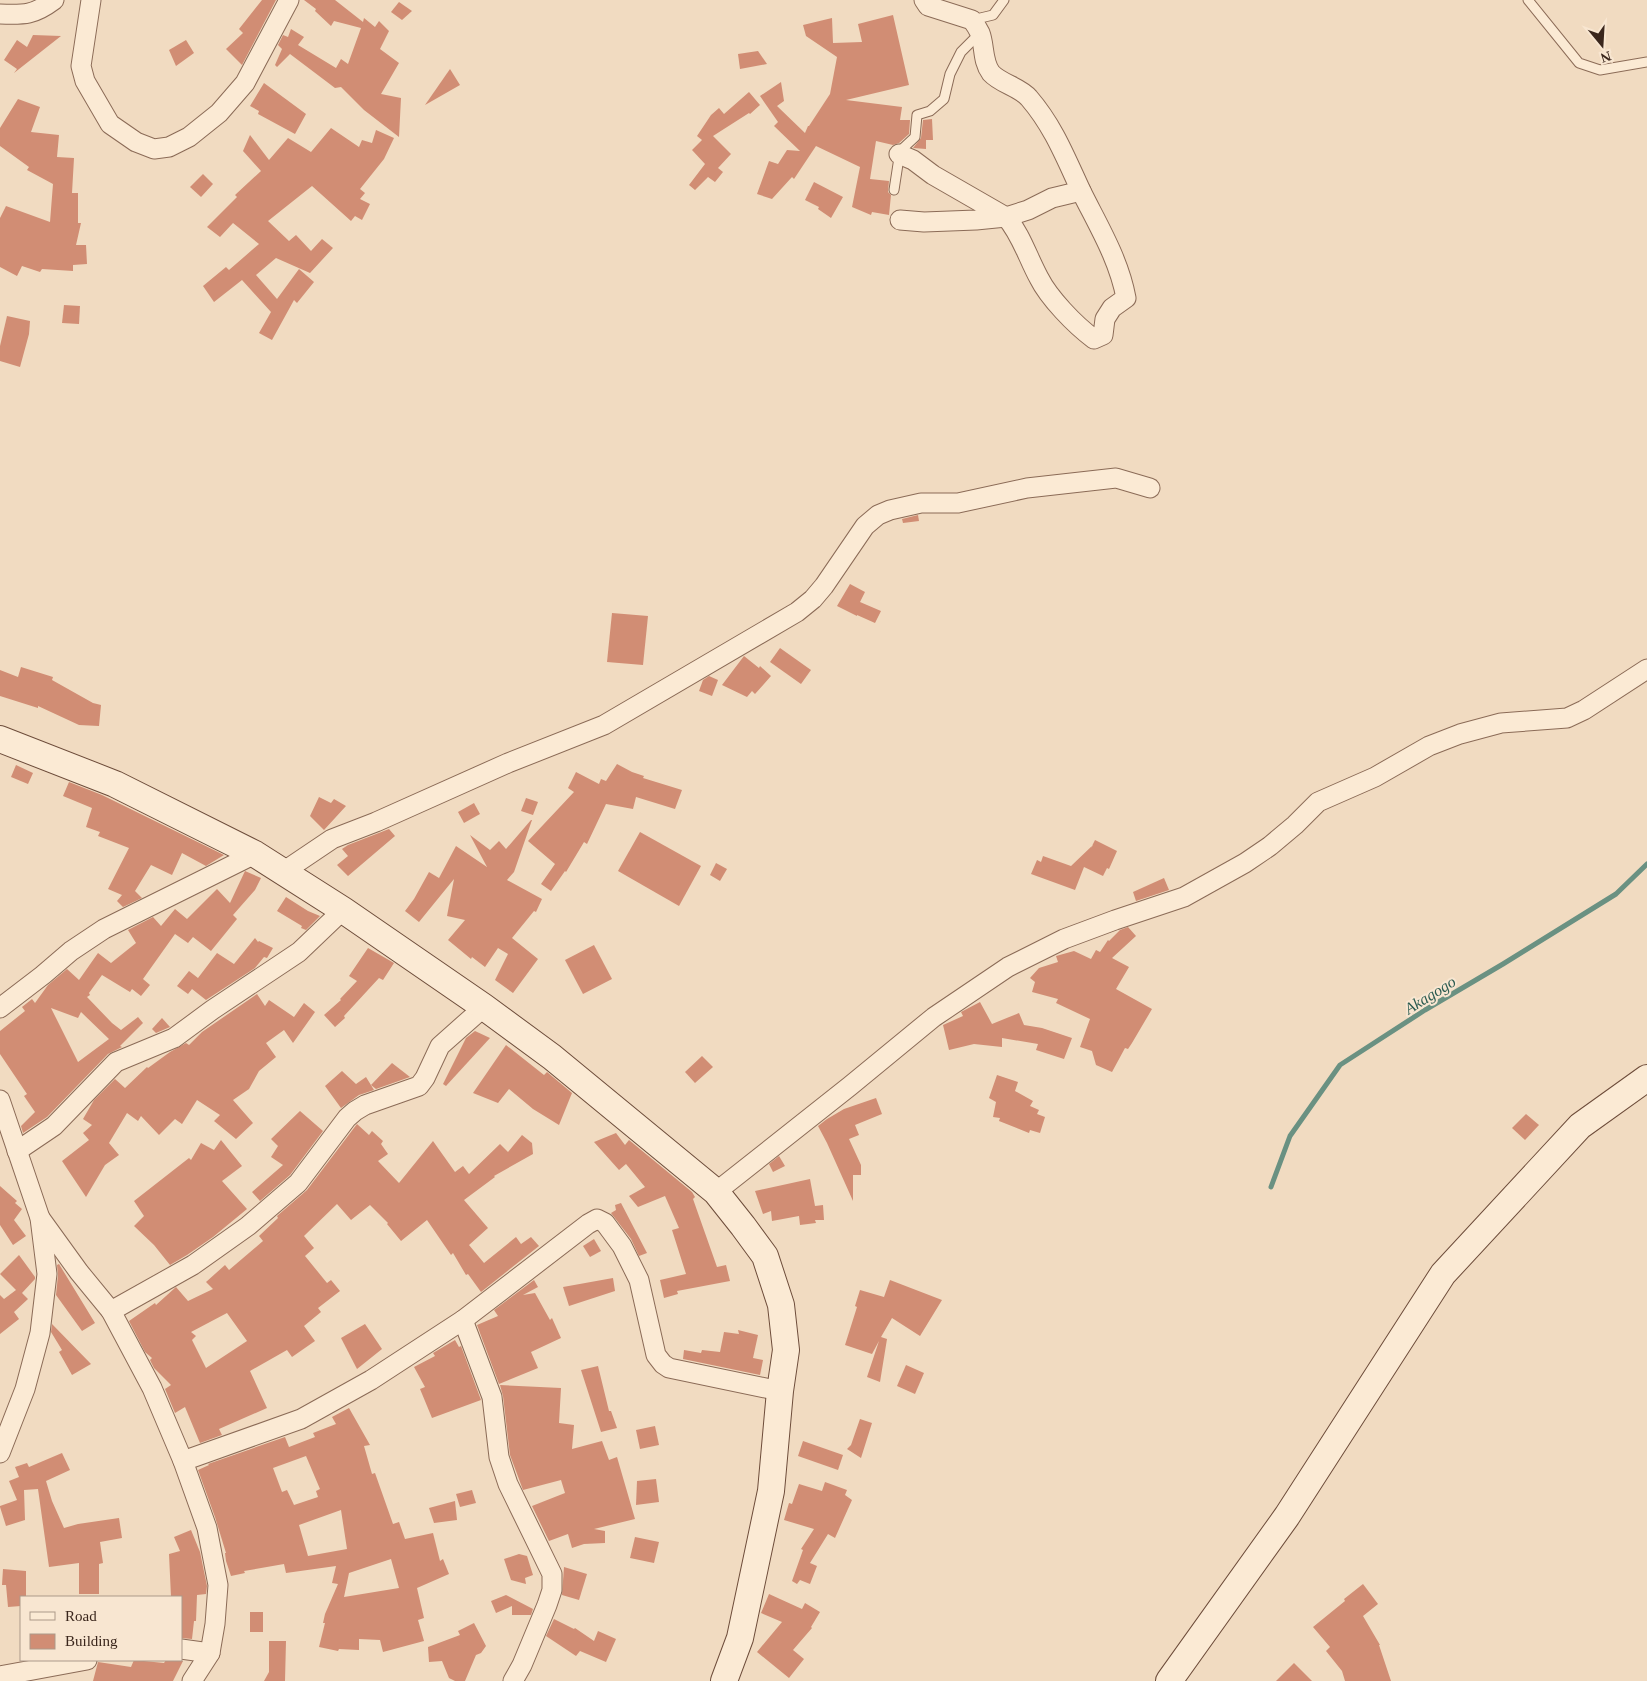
<svg xmlns="http://www.w3.org/2000/svg" width="1647" height="1681" viewBox="0 0 1647 1681" font-family="Georgia,serif">
	<rect width="100%" height="100%" fill="#f1dbc1"/>
	<g fill="none" stroke-linecap="round" stroke-linejoin="round">
		<!-- stream -->
		<polyline stroke="#6a9182" stroke-width="5" points="1271,1187 1290,1136 1340,1065 1425,1010 1503,964 1616,894 1647,864"/>
	</g>
	<!-- building -->
	<g fill="#d18d74" fill-rule="evenodd">
		<polygon points="262,0 276,0 242,65 226,49 243,33 239,29"/>
		<polygon points="304,0 335,0 363,22 364,18 375,27 379,21 389,31 380,49 399,63 381,94 401,98 399,137 364,110 341,87 335,88 290,54 277,67 275,65 282,49 278,45 283,35 288,37 291,29 304,37 298,45 336,68 341,59 348,64 361,28 334,21 331,26 315,11 316,9"/>
		<polygon points="399,2 412,11 402,20 391,12"/>
		<polygon points="893,15 909,85 846,100 902,107 900,120 910,120 909,134 899,143 893,145 876,141 870,179 889,181 888,192 891,195 889,215 872,212 871,215 852,207 860,167 816,146 794,179 792,177 772,199 757,194 769,161 778,164 787,150 800,151 774,126 778,122 760,96 781,82 784,101 777,106 805,133 808,126 809,126 830,94 837,57 806,36 803,25 832,18 833,43 862,42 858,24"/>
		<polygon points="33,35 61,36 14,73 17,69 4,60 17,40 27,47"/>
		<polygon points="186,40 194,53 176,66 169,50"/>
		<polygon points="758,51 767,64 740,69 738,54"/>
		<polygon points="450,69 460,85 425,105"/>
		<polygon points="264,83 306,114 295,134 258,114 259,111 250,106"/>
		<polygon points="749,92 760,105 750,114 749,113 713,136 731,154 718,168 723,172 715,182 708,177 695,190 689,185 705,164 692,150 702,140 697,136 711,115 719,108 724,114"/>
		<polygon points="18,99 40,107 31,132 59,135 57,157 74,158 72,193 78,193 78,223 81,223 76,245 86,245 87,264 73,265 73,271 42,269 40,272 22,266 17,276 0,267 0,218 6,206 50,222 53,184 27,170 29,167 0,146 0,128"/>
		<polygon points="932,119 933,140 926,140 926,149 913,148 921,138 923,120"/>
		<polygon points="331,128 359,147 362,140 372,143 376,130 394,138 384,159 360,189 365,193 360,199 370,204 362,220 355,216 351,221 312,186 268,221 289,241 296,235 311,251 322,239 333,248 310,273 276,258 256,275 277,299 299,269 314,282 297,303 294,300 272,340 259,333 271,312 242,280 214,302 203,286 226,267 229,270 259,244 233,223 220,237 207,227 237,197 235,195 261,171 243,151 250,135 269,160 288,138 311,152"/>
		<polygon points="203,174 213,184 201,197 190,187"/>
		<polygon points="814,182 843,197 831,218 818,209 819,207 805,200"/>
		<polygon points="64,305 80,306 79,324 62,323"/>
		<polygon points="7,316 30,321 29,334 20,367 0,361 0,346"/>
		<polygon points="918,515 919,521 903,523 902,519"/>
		<polygon points="850,584 865,592 860,602 881,611 875,623 857,615 857,616 837,606"/>
		<polygon points="612,613 648,616 643,665 607,662"/>
		<polygon points="780,648 811,670 801,684 770,662"/>
		<polygon points="744,656 759,668 760,666 771,676 755,694 752,691 747,697 722,685"/>
		<polygon points="21,667 53,677 52,680 93,703 101,705 99,726 79,725 38,706 38,708 0,696 0,670 18,677"/>
		<polygon points="709,676 718,680 712,696 699,691 703,680"/>
		<polygon points="617,764 632,772 644,776 643,778 682,790 675,809 636,797 633,809 606,804 587,844 584,842 566,872 565,871 551,891 541,884 555,864 528,841 574,792 568,788 576,772 599,784 601,779 606,781"/>
		<polygon points="16,765 33,773 28,784 11,777"/>
		<polygon points="69,782 102,795 224,855 206,866 182,853 172,875 151,865 135,891 142,898 123,907 117,901 122,895 108,889 129,848 98,836 100,832 86,827 92,808 63,796"/>
		<polygon points="319,797 331,803 334,799 346,806 324,830 310,816"/>
		<polygon points="526,798 538,802 533,815 521,811"/>
		<polygon points="474,803 480,814 464,823 458,812"/>
		<polygon points="531,820 532,820 514,872 507,880 542,899 536,912 534,911 512,938 538,959 513,993 495,980 508,954 498,948 485,967 472,957 471,959 448,940 465,920 447,916 454,879 419,922 405,911 414,899 429,872 439,878 456,846 487,867 470,835 490,850 499,841 506,849"/>
		<polygon points="389,829 395,836 348,876 337,865 348,856 342,849 348,845"/>
		<polygon points="640,832 701,866 679,906 618,871"/>
		<polygon points="1095,840 1117,851 1109,869 1107,868 1103,876 1084,867 1075,890 1031,874 1037,860 1041,862 1043,856 1071,866 1093,845 1091,848"/>
		<polygon points="716,863 727,869 720,881 710,875"/>
		<path d="M245 871 261 878 255 890 233 915 237 919 211 951 193 937 188 943 175 934 143 979 150 985 141 996 132 989 130 992 102 975 89 993 90 995 87 997 112 1023 121 1030 138 1017 143 1023 120 1046 122 1047 108 1054 47 1117 23 1133 21 1126 35 1112 24 1096 27 1094 0 1054V1031L25 1011 22 1007 32 999 35 1003 48 985 67 969 79 980 98 953 111 963 136 943 128 930 153 917 161 926 175 909 187 919 217 889 230 903ZM51 1008 78 1018 81 1012 109 1039 78 1062Z"/>
		<polygon points="1164,878 1169,890 1136,901 1133,892"/>
		<polygon points="286,897 308,911 320,916 306,930 301,928 302,926 277,911"/>
		<polygon points="1128,927 1136,936 1112,958 1129,967 1116,989 1152,1009 1132,1043 1128,1049 1125,1048 1112,1072 1096,1065 1092,1051 1080,1047 1090,1019 1056,1003 1058,999 1032,992 1035,982 1030,978 1039,968 1058,962 1056,956 1074,951 1091,959 1096,950 1100,952 1108,940 1109,941 1120,930"/>
		<polygon points="255,938 258,942 259,941 273,948 267,958 264,957 255,968 206,1000 192,989 188,994 177,986 189,971 198,978 217,953 234,964"/>
		<polygon points="594,945 612,979 583,994 565,960"/>
		<polygon points="368,948 394,963 383,980 379,978 344,1016 345,1018 335,1027 324,1015 341,1000 340,999 357,981 349,976"/>
		<polygon points="257,994 265,1006 269,1000 294,1017 304,1003 315,1012 293,1043 284,1030 266,1043 276,1057 259,1071 249,1089 233,1100 253,1123 236,1139 214,1121 220,1115 197,1100 182,1124 175,1119 159,1135 141,1116 138,1121 127,1113 109,1143 119,1155 105,1165 86,1197 62,1161 89,1140 83,1133 92,1125 83,1119 94,1100 115,1079 125,1088 147,1067 148,1068 170,1052 186,1043 189,1045 202,1032"/>
		<polygon points="980,1002 992,1024 1019,1013 1024,1025 1042,1028 1072,1038 1064,1059 1036,1050 1038,1044 1002,1038 1002,1047 974,1044 949,1050 943,1025 963,1016 961,1012"/>
		<polygon points="162,1018 170,1027 156,1033 152,1029"/>
		<polygon points="475,1031 490,1038 446,1086 443,1084 466,1038"/>
		<polygon points="506,1045 544,1075 547,1072 572,1093 559,1125 533,1109 509,1089 498,1103 473,1093"/>
		<polygon points="702,1056 713,1067 695,1083 685,1072"/>
		<polygon points="392,1063 410,1077 376,1089 371,1085"/>
		<polygon points="342,1071 356,1084 366,1077 374,1090 359,1095 341,1108 325,1086"/>
		<polygon points="997,1075 1018,1082 1015,1091 1033,1101 1030,1106 1039,1110 1037,1114 1045,1117 1040,1133 1030,1130 1029,1133 999,1121 1000,1118 993,1117 996,1102 989,1098"/>
		<polygon points="876,1098 882,1114 855,1125 859,1135 849,1139 861,1165 861,1175 853,1175 853,1201 827,1143 818,1126 827,1119 844,1109"/>
		<polygon points="300,1111 323,1131 290,1175 260,1201 252,1192 283,1165 271,1157 278,1146 271,1139"/>
		<polygon points="1526,1114 1539,1125 1525,1140 1512,1128"/>
		<path d="M357 1124 369 1135 372 1131 383 1141 381 1144 388 1154 378 1161 399 1183 433 1141 455 1172 463 1166 469 1174 500 1144 508 1152 522 1135 532 1143 533 1154 494 1176 495 1177 464 1200 488 1228 469 1245 484 1263 516 1237 521 1244 531 1237 539 1246 481 1292 468 1274 466 1275 453 1253 451 1255 427 1220 401 1241 387 1224 388 1223 370 1205 351 1220 337 1204 304 1236 314 1248 305 1256 327 1283 331 1280 340 1291 318 1308 321 1312 304 1326 315 1341 292 1357 287 1350 250 1371 267 1408 219 1429 222 1435 200 1443 185 1407 175 1413 165 1389 171 1385 154 1368 150 1360 152 1358 145 1352 129 1321 155 1303 156 1305 176 1287 188 1301 213 1289 206 1282 225 1265 229 1270 263 1241 259 1236 278 1218 277 1216 307 1190ZM227 1313 247 1341 206 1368 192 1340 196 1336 191 1332Z"/>
		<polygon points="616,1133 625,1145 629,1140 692,1192 695,1197 693,1199 717,1267 726,1265 730,1281 677,1291 678,1294 664,1298 660,1280 686,1274 672,1230 679,1228 665,1196 638,1207 629,1196 645,1187 626,1164 619,1170 594,1142"/>
		<polygon points="221,1140 242,1166 222,1181 247,1209 213,1237 187,1255 170,1265 154,1245 134,1226 144,1216 134,1201 189,1158 191,1160 201,1143 214,1150"/>
		<polygon points="779,1156 785,1166 773,1172 769,1164"/>
		<polygon points="810,1179 815,1206 823,1205 824,1220 815,1220 816,1223 800,1225 799,1216 772,1221 771,1211 763,1214 755,1191"/>
		<polygon points="0,1186 17,1201 15,1203 22,1209 14,1220 26,1236 13,1245 0,1225"/>
		<polygon points="621,1203 647,1253 639,1256 631,1239 611,1213 616,1210 615,1205"/>
		<polygon points="594,1239 601,1251 590,1257 583,1246"/>
		<polygon points="19,1255 35,1277 35,1279 22,1293 28,1299 14,1312 19,1319 0,1334 0,1295 4,1299 16,1290 0,1274"/>
		<polygon points="59,1264 95,1323 82,1331 56,1295 58,1275 57,1265"/>
		<polygon points="613,1278 615,1291 569,1306 563,1287"/>
		<polygon points="534,1280 538,1287 523,1295 535,1293 550,1320 552,1318 561,1338 531,1352 538,1368 499,1384 477,1325 498,1316 494,1310"/>
		<polygon points="890,1280 942,1300 920,1336 892,1318 881,1337 887,1339 880,1382 867,1377 879,1341 872,1354 845,1345 857,1307 855,1306 860,1290 884,1297"/>
		<polygon points="52,1324 91,1364 72,1375 59,1352 62,1350 51,1332"/>
		<polygon points="365,1324 382,1349 357,1369 341,1338"/>
		<polygon points="738,1330 758,1335 753,1358 763,1360 760,1375 683,1359 684,1350 701,1353 702,1350 720,1352 724,1332 739,1334"/>
		<polygon points="455,1340 459,1347 461,1346 481,1400 432,1418 420,1389 425,1387 414,1367 435,1356 433,1353"/>
		<polygon points="906,1365 924,1373 915,1394 897,1386"/>
		<polygon points="598,1366 609,1411 611,1411 617,1428 601,1432 581,1370"/>
		<polygon points="500,1385 561,1388 559,1423 574,1425 572,1449 602,1441 609,1460 617,1457 635,1519 594,1529 605,1531 605,1543 584,1544 572,1548 568,1534 549,1541 532,1506 565,1493 561,1480 523,1490 510,1455 503,1396"/>
		<path d="M349 1408 370 1445 364 1446 372 1474 375 1473 393 1524 399 1522 405 1539 433 1533 440 1561 443 1559 449 1574 417 1588 424 1618 418 1620 424 1641 383 1652 380 1640 359 1639V1650L339 1649 338 1651 319 1647 325 1623H323L325 1614 338 1584 332 1583 336 1566 286 1573 284 1564 244 1571 245 1573 231 1576 226 1561 225 1553H226L215 1517 198 1470 209 1465 208 1464 285 1437 289 1447 315 1437 313 1433 336 1424 332 1417ZM306 1456 320 1489 316 1491 318 1497 294 1505 287 1490 282 1492 273 1468ZM341 1510 347 1549 308 1556 299 1525ZM391 1559 399 1588 344 1597 349 1573Z"/>
		<polygon points="860,1419 872,1423 861,1458 847,1449 851,1445"/>
		<polygon points="655,1426 659,1445 640,1449 636,1430"/>
		<polygon points="803,1441 843,1455 838,1470 798,1456"/>
		<polygon points="62,1453 70,1470 46,1481 52,1501 64,1528 78,1524 119,1518 122,1538 100,1542 103,1563 99,1564 99,1594 79,1594 79,1563 49,1567 38,1489 24,1490 25,1520 6,1526 0,1507 0,1506 17,1500 9,1481 19,1477 15,1467 27,1463 29,1467"/>
		<polygon points="656,1479 659,1502 636,1505 637,1481"/>
		<polygon points="825,1482 847,1490 845,1495 852,1500 835,1538 828,1534 810,1563 817,1566 810,1584 800,1580 797,1584 792,1581 803,1550 801,1549 814,1529 784,1520 789,1503 792,1504 799,1484 822,1491"/>
		<polygon points="472,1490 476,1503 460,1507 456,1494"/>
		<polygon points="455,1501 457,1520 434,1523 429,1508"/>
		<polygon points="191,1530 200,1552 207,1586 206,1594 197,1595 196,1621 194,1621 192,1639 181,1638 181,1597 171,1597 169,1554 180,1551 174,1537"/>
		<polygon points="635,1537 659,1542 654,1563 630,1558"/>
		<polygon points="519,1554 527,1556 533,1575 525,1578 526,1584 511,1580 504,1559"/>
		<polygon points="564,1567 587,1574 579,1600 562,1595"/>
		<polygon points="3,1569 26,1571 26,1597 21,1597 21,1606 8,1607 6,1585 2,1585"/>
		<polygon points="1363,1584 1378,1604 1363,1616 1380,1645 1379,1645 1391,1681 1345,1681 1342,1671 1326,1651 1330,1647 1313,1627 1345,1601 1344,1599"/>
		<polygon points="769,1594 802,1609 805,1603 820,1612 811,1627 812,1628 793,1650 804,1659 789,1678 757,1652 782,1622 761,1613"/>
		<polygon points="506,1595 533,1609 531,1615 512,1615 512,1606 496,1613 491,1601"/>
		<rect x="250" y="1612" width="13" height="20"/>
		<polygon points="554,1619 574,1629 575,1628 594,1641 598,1631 616,1639 606,1662 580,1651 576,1656 546,1636"/>
		<polygon points="474,1623 486,1646 481,1653 476,1655 465,1681 455,1681 449,1678 442,1661 429,1662 428,1647 460,1635 458,1631"/>
		<polygon points="269,1641 286,1641 285,1681 264,1681 269,1672"/>
		<polygon points="134,1660 164,1663 166,1660 183,1661 173,1681 93,1681 98,1662 131,1667"/>
		<polygon points="1294,1663 1312,1681 1276,1681"/>
	</g>
	<g fill="none" stroke-linecap="round" stroke-linejoin="round">
		<defs>
			<g id="lane">
				<polyline points="1528,0 1579,63 1600,70 1647,62"/>
				<polyline points="972,20 993,15 1004,0"/>
				<polyline points="894,190 900,151 915,137 917,115 930,111 944,99 950,74 961,52 980,33"/>
			</g>
			<g id="street">
				<polyline points="91,0 81,66 85,81 110,124 136,142 154,149 169,147 189,137 219,113 245,83 289,0"/>
				<path d="M0 14C25 15 34 15 54 0"/>
				<path d="M899 154 913 160 933 175 1006 217C1021 234 1028 258 1039 278 1049 298 1075 325 1094 339L1103 335 1105 319 1112 308 1126 298C1119 260 1099 227 1082 193 1066 159 1054 127 1029 98 1020 87 1001 84 991 73 982 61 985 46 980 33 978 29 975 24 972 20L928 6 924 0"/>
				<polyline points="900,220 924,222 976,220 1006,217 1028,210 1052,198 1081,191"/>
				<polyline points="283,872 332,839 376,822 508,763 604,725 797,612 813,599 824,586 865,526 878,515 890,510 921,503 958,503 1027,488 1116,478 1150,488"/>
				<polyline points="0,1008 43,975 71,951 104,929 255,854"/>
				<polyline points="0,1100 40,1218 47,1274 40,1333 25,1389 0,1453"/>
				<polyline points="17,1151 54,1126 116,1062 174,1038 212,1010 299,952 343,910"/>
				<polyline points="716,1192 850,1086 934,1017 1008,967 1064,939 1115,920 1184,897 1245,863 1270,846 1295,825 1318,802 1375,777 1429,746 1460,734 1501,723 1567,718 1584,710 1647,669"/>
				<polyline points="40,1218 79,1272 111,1311 152,1388 183,1461 207,1528 218,1585 215,1624 210,1653 192,1681"/>
				<polyline points="111,1311 193,1265 248,1226 298,1183 347,1118 355,1111 365,1105 419,1086 425,1078 440,1046 484,1007"/>
				<polyline points="463,1320 492,1397 499,1457 508,1484 552,1574 552,1590 547,1605 522,1665 513,1681"/>
				<polyline points="183,1461 301,1419 371,1380 463,1320 588,1224 597,1219 605,1223 622,1246 639,1280 656,1355 663,1364 669,1368 780,1391"/>
				<polyline points="181,1649 210,1653"/>
				<polyline points="0,1676 87,1660"/>
			</g>
			<g id="secondary">
				<polyline points="0,739 115,784 255,854 343,910 484,1007 552,1057 716,1192 743,1226 765,1256 781,1305 786,1350 780,1391 771,1491 740,1638 724,1681"/>
				<polyline points="1169,1681 1287,1516 1443,1274 1580,1126 1647,1078"/>
			</g>
		</defs>
		<!-- lane casing -->
		<use href="#lane" stroke="#8b6b57" stroke-width="11"/>
		<!-- street casing -->
		<use href="#street" stroke="#8b6b57" stroke-width="21"/>
		<!-- secondary casing -->
		<use href="#secondary" stroke="#6d4c3a" stroke-width="28"/>
		<!-- lane -->
		<use href="#lane" stroke="#fbead4" stroke-width="9"/>
		<!-- street -->
		<use href="#street" stroke="#fbead4" stroke-width="19"/>
		<!-- secondary -->
		<use href="#secondary" stroke="#fbead4" stroke-width="26"/>
	</g>
	<g text-anchor="middle" dominant-baseline="central" stroke-width="4" stroke-linejoin="round" paint-order="stroke">
		<!-- water labels -->
		<g font-size="16" font-style="italic" fill="#2b5b50" stroke="#f8e6d1">
			<text transform="translate(1430 995) rotate(-32)">Akagogo</text>
		</g>
	</g>
	<!-- legend -->
	<rect x="20" y="1596" width="162" height="65" fill="#f8e6d1" stroke="#ac9989"/>
	<rect x="30" y="1612" width="25" height="8" fill="#fbead4" stroke="#ac9989"/>
	<text x="65" y="1621" font-size="15" fill="#3a261c">Road</text>
	<rect x="30" y="1634" width="25" height="15" fill="#d18d74" stroke="#ac9989"/>
	<text x="65" y="1646" font-size="15" fill="#3a261c">Building</text>
	<!-- north arrow -->
	<g transform="translate(1602 45) rotate(162)" stroke="#f8e6d1" stroke-width="4" paint-order="stroke">
	<path d="M0-4L9 19L0 12L-9 19Z" fill="#3a261c"/>
	<text y="-8" font-size="14" font-weight="bold" text-anchor="middle" fill="#3a261c">N</text>
	</g>
</svg>
